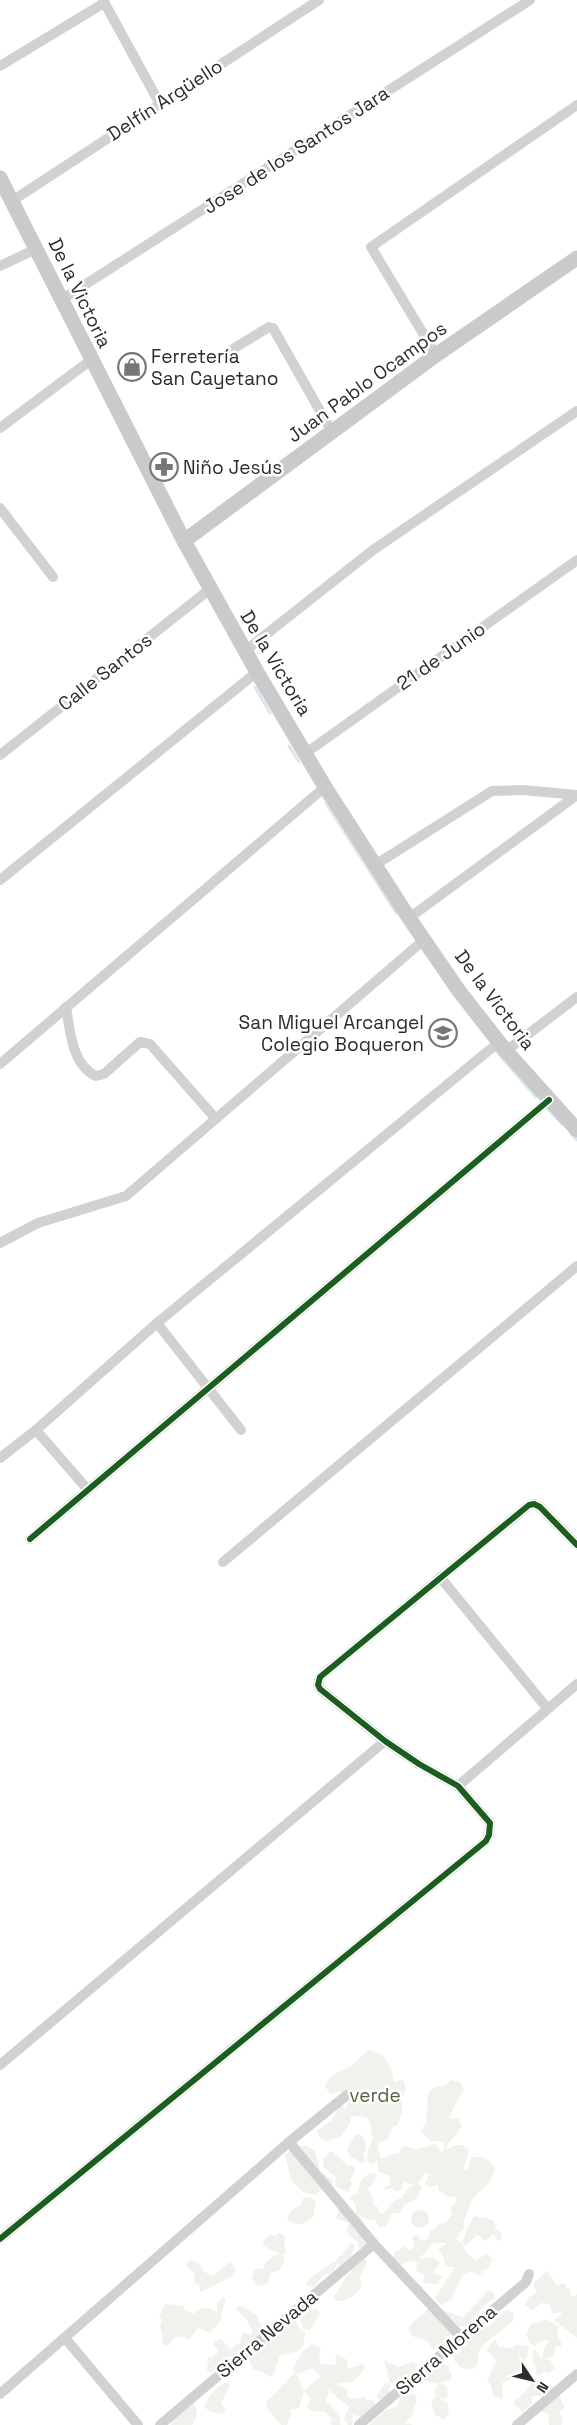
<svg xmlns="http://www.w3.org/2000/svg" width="577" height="2425" viewBox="0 0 577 2425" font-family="'Space Grotesk',sans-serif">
	<rect width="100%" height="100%" fill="#fff"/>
	<!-- green -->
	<g fill="#f0f3eb" fill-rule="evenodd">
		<path d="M370 2050 383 2055 391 2068 394 2082 403 2080 406 2089 402 2097V2112L397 2126 393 2127 387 2139 378 2144 380 2158H386L392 2154H398L404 2146 417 2149 436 2144 441 2152 445 2150 443 2141H430L421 2131 426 2123 428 2093 435 2087 445 2086 451 2080 460 2082 464 2090 456 2102 449 2119 458 2118 462 2126 447 2145V2150C456 2144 461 2142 469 2150L464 2168 467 2171 471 2158C481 2154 491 2160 495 2168 491 2185 485 2186 475 2196 468 2203 469 2214 463 2221L465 2227 460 2232 458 2238 455 2239 462 2242 466 2252 476 2261 487 2253 492 2260 489 2267 479 2275 471 2271 462 2275 451 2300 441 2305 435 2298 455 2267H445L444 2258 438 2250 447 2243H434L419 2259 433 2257 440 2263 433 2273 443 2276 437 2284 423 2283 425 2275 416 2271 417 2262 408 2261 399 2266 394 2258V2253L404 2246 409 2250 414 2247 412 2238 415 2235H419L420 2241 428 2239 431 2230 436 2228 438 2224 445 2223 452 2215 450 2208 457 2201 456 2197 447 2196 438 2190V2185L430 2187 425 2185 428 2176 432 2175 424 2172 422 2180 417 2182 422 2187 416 2199 405 2205 399 2213H392L389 2222 384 2227H379L375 2219 370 2221 359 2215 372 2240 362 2248 358 2247V2242L347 2232 349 2223 336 2219 340 2204 344 2202 348 2204 351 2213 356 2212V2205L349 2197 357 2194 361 2181 369 2173 378 2175 368 2189 373 2197V2205L377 2206 379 2213 382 2214C385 2212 391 2203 395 2200L402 2198 406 2190 415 2183 409 2184 404 2181 401 2189 397 2192 391 2188 384 2190 385 2187 391 2185 388 2183 390 2179 389 2175 378 2172V2161L372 2164 367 2161 368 2151 373 2137 371 2133V2124L366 2117 351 2116V2122L340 2137 326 2141 318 2136 317 2131 332 2120 338 2108 343 2106 346 2109 351 2096 349 2092 339 2091 330 2094 325 2086C330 2074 337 2073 347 2068 355 2065 361 2054 370 2050Z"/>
		<polygon points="356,2134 363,2136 367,2148 363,2154 366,2161 362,2164 350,2156 347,2149"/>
		<polygon points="305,2145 315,2151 320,2171 333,2181 333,2188 322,2190 314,2195 303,2192 291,2180 285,2155 295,2146"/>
		<polygon points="329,2152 333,2152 347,2165 352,2165 355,2168 355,2173 350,2179 352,2184 348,2192 335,2186 336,2177 324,2168 323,2159"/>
		<path d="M310 2197 316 2201 313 2217C303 2224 299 2228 287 2219L291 2211 301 2204 303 2198Z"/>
		<circle cx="420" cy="2219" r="9"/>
		<polygon points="474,2216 494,2220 496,2229 502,2234 500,2241 497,2240 494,2234 485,2241 478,2235 465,2246 462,2240 465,2237 466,2232"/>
		<polygon points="279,2233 283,2234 285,2238 284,2243 287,2252 283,2255 285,2259 280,2270 270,2273 268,2284 258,2286 252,2280 254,2271 258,2268 265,2269 263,2265 278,2253 264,2246 263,2241 270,2234 275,2236"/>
		<path d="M352 2243 355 2246 350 2259 342 2265 337 2264 333 2272 323 2275 314 2287H309L306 2284C313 2273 325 2270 334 2261L337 2263 336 2260Z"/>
		<path d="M363 2257 367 2263 359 2278 362 2285C359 2294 347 2302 337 2301L334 2297 348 2274H350L354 2265Z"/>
		<path d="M190 2260 199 2263 203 2271 212 2276 230 2262 236 2270 235 2274C232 2276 203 2292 201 2292L198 2284 194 2282 195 2274 188 2268 186 2263Z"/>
		<polygon points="547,2271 557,2285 565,2283 566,2288 570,2288 571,2297 577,2294 577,2338 554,2320 561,2315 561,2311 557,2313 552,2313 550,2304 541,2303 533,2310 525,2305 529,2297 537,2293 533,2284"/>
		<path d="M489 2290 494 2293 495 2298 486 2304 466 2327H459L451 2317 452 2334 441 2348 434 2349C431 2347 430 2344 428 2342 420 2336 410 2341 409 2327 416 2318 423 2315 429 2307L438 2315 444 2311 463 2317Z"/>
		<path d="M223 2297 226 2300 221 2314 222 2319 210 2333 198 2328 189 2340 180 2336 175 2337 169 2345H165L162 2342V2333L160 2328 162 2320 159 2316 165 2304 183 2306 185 2310 193 2314C200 2306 208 2306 217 2312V2303Z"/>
		<path d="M240 2305 258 2316V2321L262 2325 260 2329 262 2333 237 2354C224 2356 220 2370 211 2373L207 2371 208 2357H212L219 2351 213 2344 216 2340 221 2339 230 2349 241 2342 242 2332 251 2335 253 2331 246 2319 236 2309Z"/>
		<polygon points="316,2308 320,2313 310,2330 303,2329 300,2320 308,2312"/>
		<polygon points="509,2310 513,2313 514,2318 512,2322 483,2345 478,2353 478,2364 475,2368 471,2369 461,2368 454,2360 454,2355 461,2351 465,2342 469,2341 480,2325 488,2328 504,2311"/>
		<polygon points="295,2319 301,2331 305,2332 304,2344 299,2351 280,2355 274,2374 270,2377 263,2372 253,2370 251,2362 246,2360 261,2349 261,2344 269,2340 290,2320"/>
		<polygon points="545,2319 559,2326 557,2335 561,2342 561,2347 556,2346 554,2356 544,2360 550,2360 555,2368 549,2373 544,2372 538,2376 535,2373 537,2369 532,2361 534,2354 532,2352 535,2349 542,2359 544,2349 549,2341 545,2339 534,2346 530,2343 526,2334 532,2323 539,2323"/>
		<polygon points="495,2339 499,2347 512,2348 515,2345 529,2346 527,2356 515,2377 502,2383 503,2396 501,2400 493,2395 491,2385 487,2382 496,2361 487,2350"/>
		<path d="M312 2344 321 2349 319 2359 321 2364 335 2365 337 2362 335 2353 347 2360 348 2369 363 2364 365 2368 354 2381 336 2384 348 2390 347 2395 350 2399 364 2397 367 2401 371 2399 375 2402 376 2406 361 2417 353 2414 352 2425H348L344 2419 349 2407 331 2392 330 2388 326 2401 339 2414 341 2425H331L332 2419 325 2412 311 2411 307 2407 311 2398 304 2392 299 2408 289 2410 291 2414 287 2425H281L268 2409 266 2401C275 2396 287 2379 295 2373L292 2369 304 2350ZM309 2369H314L321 2376 304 2391 296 2373 300 2374Z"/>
		<polygon points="384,2360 399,2367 412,2362 417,2363 414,2372 404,2383 390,2383 390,2391 382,2400 377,2399 377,2395 385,2383 390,2383"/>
		<polygon points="440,2361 448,2366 452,2375 451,2379 440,2383 447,2387 448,2396 445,2399 438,2396 448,2404 449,2413 444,2419 435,2415 431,2402 437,2395 434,2392 439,2384 423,2381 423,2376"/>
		<path d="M535 2378 545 2387 551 2385C560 2391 559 2399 565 2407L559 2412 563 2419 561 2425H549L548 2414 540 2411 544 2395 532 2396V2403L523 2412 514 2405 515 2400C523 2395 530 2386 535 2378Z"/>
		<path d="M227 2382 230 2385 221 2403 226 2411C218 2415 210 2414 204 2406 208 2397 217 2386 227 2382Z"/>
		<polygon points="407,2392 415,2395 417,2399 412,2416 405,2422 413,2425 369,2425 385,2411 397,2406 400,2398"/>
		<polygon points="190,2401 197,2408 196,2418 192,2425 171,2425 171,2421"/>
	</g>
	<!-- water -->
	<polygon fill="#d8e6ef" points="325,802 398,914 396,915 324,803"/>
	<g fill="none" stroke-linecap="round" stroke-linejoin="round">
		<!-- stream -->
		<g stroke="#d8e6ef" stroke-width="3">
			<polyline points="255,687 270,713"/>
			<polyline points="289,746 299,762"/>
			<polyline points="497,1052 536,1097"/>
			<polyline points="547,1108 562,1124"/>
			<polyline points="571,1134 577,1140"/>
		</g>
		<!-- street -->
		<g stroke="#d1d1d1" stroke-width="10">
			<polyline points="103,0 160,104"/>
			<polyline points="0,66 104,3"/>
			<polyline points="12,201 319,0"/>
			<polyline points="0,266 36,249"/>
			<polyline points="61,300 530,0"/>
			<polyline points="233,349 269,327 273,328 332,432"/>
			<polyline points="436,355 371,247 577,105"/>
			<polyline points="0,428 91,360"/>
			<polyline points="0,508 53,577"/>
			<polyline points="245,651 373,550 577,411"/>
			<polyline points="306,753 577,560"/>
			<polyline points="0,755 210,589"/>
			<polyline points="375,865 492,791 523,790 577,795"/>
			<polyline points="0,880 257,672"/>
			<polyline points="409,918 577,795"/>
			<path d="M66 1007C70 1031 72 1065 96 1076L104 1074 140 1042 150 1044 216 1119"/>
			<polyline points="506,1051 577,997"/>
			<polyline points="0,1064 325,787"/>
			<polyline points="0,1243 38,1223 126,1196 425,939"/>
			<polyline points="157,1323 241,1430"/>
			<polyline points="36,1430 88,1490"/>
			<polyline points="0,1458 36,1430 157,1323 499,1042"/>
			<polyline points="30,1539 549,1100"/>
			<polyline points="223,1562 577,1266"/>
			<polyline points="440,1577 547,1708"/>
			<polyline points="458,1786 577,1684"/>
			<polyline points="0,2065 385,1741"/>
			<polyline points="289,2142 374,2244 461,2337"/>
			<polyline points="0,2239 486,1841 489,1835 490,1823 458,1786 419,1764 385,1741 320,1689 318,1685 320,1677 529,1505 534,1504 540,1507 577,1545"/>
			<polyline points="65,2338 138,2425"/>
			<polyline points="0,2394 289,2142 347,2095"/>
			<polyline points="160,2425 374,2244"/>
			<polyline points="359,2425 526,2282 529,2274"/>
			<polyline points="517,2425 577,2374"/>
		</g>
		<!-- secondary -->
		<g stroke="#cacaca" stroke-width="15">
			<polyline points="0,178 184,541 257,672 325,787 409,918 459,991 506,1051 577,1130"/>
			<polyline points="184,541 436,355 577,258"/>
		</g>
		<defs>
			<g id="cycleway">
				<polyline points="30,1539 549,1100"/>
				<polyline points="0,2239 486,1841 489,1835 490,1823 458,1786 419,1764 385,1741 320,1689 318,1685 320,1677 529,1505 534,1504 540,1507 577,1545"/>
			</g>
		</defs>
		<!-- cycleway casing -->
		<use href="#cycleway" stroke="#fff" stroke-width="9"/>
		<!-- cycleway -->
		<use href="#cycleway" stroke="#1b5e20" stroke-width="6"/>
	</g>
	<!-- icons -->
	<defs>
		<symbol id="shop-ring" viewBox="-11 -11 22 22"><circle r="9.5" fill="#fff" stroke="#767676" stroke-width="1.5"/><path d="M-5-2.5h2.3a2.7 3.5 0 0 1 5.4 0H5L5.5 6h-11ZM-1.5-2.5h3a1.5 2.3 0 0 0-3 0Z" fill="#767676"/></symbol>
		<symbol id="pharmacy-ring" viewBox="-11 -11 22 22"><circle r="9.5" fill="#fff" stroke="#767676" stroke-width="1.5"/><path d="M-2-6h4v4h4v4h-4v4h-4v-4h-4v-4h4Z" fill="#767676"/></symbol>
		<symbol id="university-ring" viewBox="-11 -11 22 22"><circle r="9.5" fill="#fff" stroke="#767676" stroke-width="1.5"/><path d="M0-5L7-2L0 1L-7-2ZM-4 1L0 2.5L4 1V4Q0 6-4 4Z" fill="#767676"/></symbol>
	</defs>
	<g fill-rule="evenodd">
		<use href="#shop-ring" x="116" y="351" width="32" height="32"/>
		<use href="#pharmacy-ring" x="148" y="451" width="32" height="32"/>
		<use href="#university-ring" x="427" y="1017" width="32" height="32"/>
	</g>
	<g text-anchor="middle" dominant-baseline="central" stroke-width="5" stroke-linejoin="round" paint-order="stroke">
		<!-- street labels -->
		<g font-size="19" fill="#2c2c2c" stroke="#fff">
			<text transform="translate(165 100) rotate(-33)">Delfín Argüello</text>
			<text transform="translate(296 150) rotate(-33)">Jose de los Santos Jara</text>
			<text transform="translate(80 293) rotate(64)">De la Victoria</text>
			<text transform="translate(367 382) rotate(-36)">Juan Pablo Ocampos</text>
			<text transform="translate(441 656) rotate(-35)">21 de Junio</text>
			<text transform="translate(276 663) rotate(59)">De la Victoria</text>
			<text transform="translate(105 672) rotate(-38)">Calle Santos</text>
			<text transform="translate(495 1000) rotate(53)">De la Victoria</text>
			<text transform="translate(267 2334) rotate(-40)">Sierra Nevada</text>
			<text transform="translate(446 2350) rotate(-41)">Sierra Morena</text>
		</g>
		<!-- poi labels -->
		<g font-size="19" fill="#2c2c2c" stroke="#fff" text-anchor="start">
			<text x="151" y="356">Ferretería<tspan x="151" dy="22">San Cayetano</tspan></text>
			<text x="183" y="467">Niño Jesús</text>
			<text x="424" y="1022" text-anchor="end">San Miguel Arcangel<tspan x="424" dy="22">Colegio Boqueron</tspan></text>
		</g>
		<!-- park labels -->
		<g font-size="19" fill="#51643d" stroke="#fff">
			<text x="375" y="2095">verde</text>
		</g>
	</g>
	<!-- north arrow -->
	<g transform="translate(532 2380) rotate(125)" stroke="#ffffff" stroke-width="4" paint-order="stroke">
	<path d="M0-4L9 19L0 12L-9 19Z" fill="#2c2c2c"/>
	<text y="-8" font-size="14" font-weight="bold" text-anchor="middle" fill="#2c2c2c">N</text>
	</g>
</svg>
